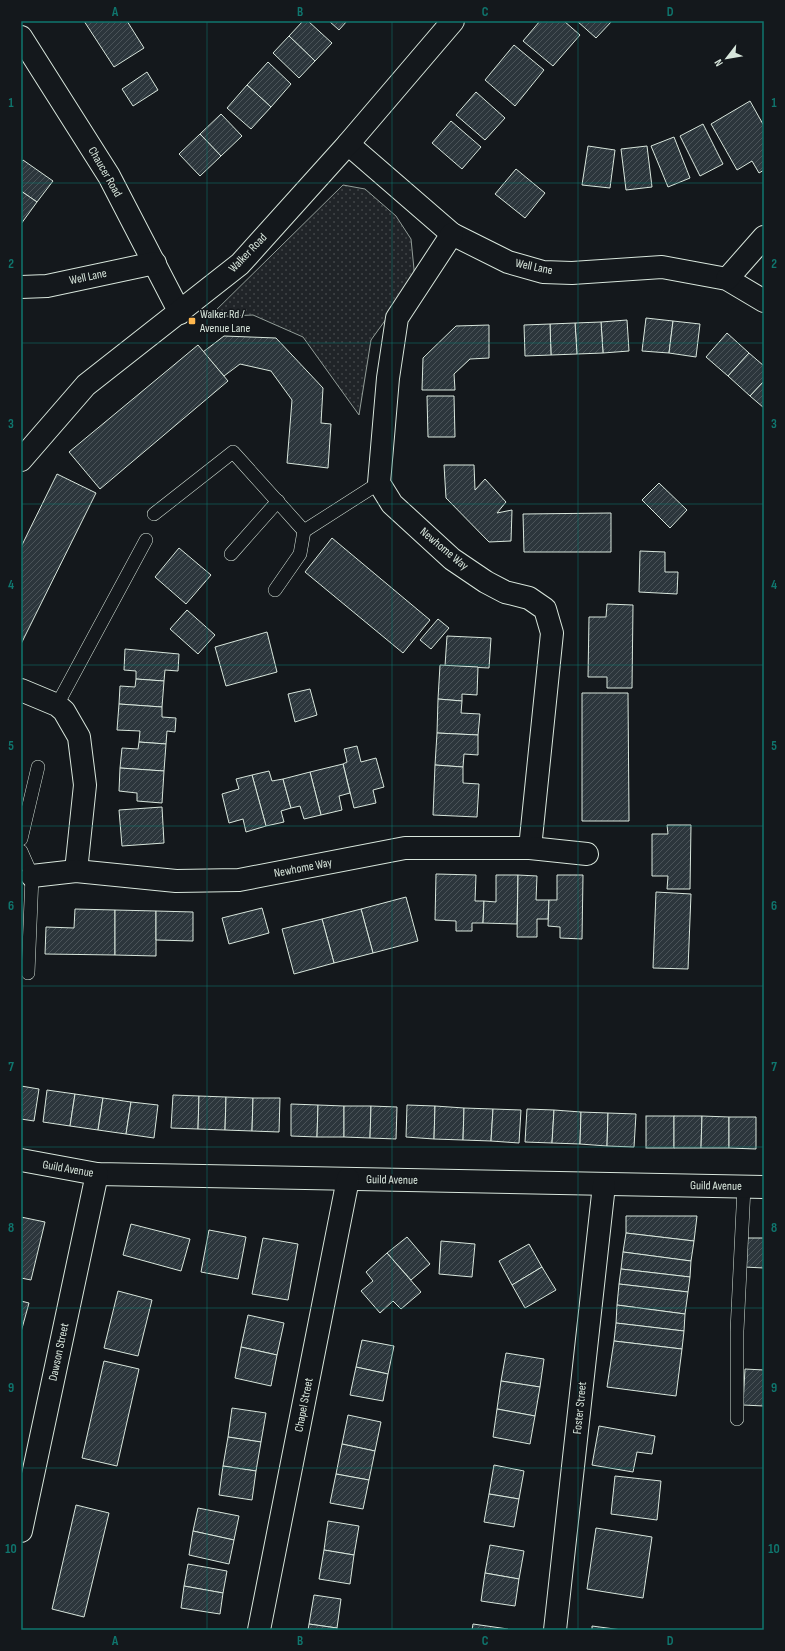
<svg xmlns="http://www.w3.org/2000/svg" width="785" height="1651" viewBox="0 0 785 1651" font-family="'Sofia Sans Condensed',sans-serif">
	<defs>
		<pattern id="grass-dots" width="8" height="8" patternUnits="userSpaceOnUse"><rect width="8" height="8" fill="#202428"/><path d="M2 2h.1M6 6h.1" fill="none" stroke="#404447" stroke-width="1.8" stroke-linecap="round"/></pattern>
		<pattern id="building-hatch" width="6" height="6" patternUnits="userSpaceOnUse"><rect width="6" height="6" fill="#2c363c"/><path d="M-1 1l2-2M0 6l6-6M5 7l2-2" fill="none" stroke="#4a5358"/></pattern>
	</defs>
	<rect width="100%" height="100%" fill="#14181c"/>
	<!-- grass -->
	<polygon fill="url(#grass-dots)" stroke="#939e99" points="343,185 365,189 396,216 411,239 415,279 371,340 359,415 303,337 253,315 209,317"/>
	<!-- building -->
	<g fill="url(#building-hatch)" stroke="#d8e6dc">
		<polygon points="84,21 127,21 144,48 114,67"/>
		<polygon points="303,21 308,21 332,43 315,61 289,36"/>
		<polygon points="329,21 347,21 339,30"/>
		<polygon points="540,21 564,21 580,35 553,66 523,41"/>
		<polygon points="577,21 612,21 596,38"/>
		<polygon points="289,36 315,61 299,78 273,53"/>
		<polygon points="514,45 544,70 515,106 485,80"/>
		<polygon points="268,62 291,84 271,107 247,85"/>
		<polygon points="147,72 158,90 133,106 122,89"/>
		<polygon points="247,85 271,107 251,129 227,108"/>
		<polygon points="476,92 505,118 485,140 456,115"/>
		<polygon points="750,101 764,126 764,170 759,173 752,161 737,170 711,124"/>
		<polygon points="221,114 242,136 221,156 200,134"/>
		<polygon points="451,121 481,147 462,169 432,143"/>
		<polygon points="703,124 723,164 700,176 680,136"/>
		<polygon points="200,134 221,156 200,176 179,154"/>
		<polygon points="674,137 690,178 668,187 651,146"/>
		<polygon points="588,146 615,150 610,188 582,185"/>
		<polygon points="647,146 652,187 626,190 621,149"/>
		<polygon points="23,160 53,181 37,202 21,191 21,163"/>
		<polygon points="516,169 545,193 525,218 495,194"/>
		<polygon points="21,191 37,202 21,224"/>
		<polygon points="646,318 673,321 669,353 642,351"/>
		<polygon points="627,320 629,351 603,353 601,322"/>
		<polygon points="673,321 700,324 696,357 669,353"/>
		<polygon points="601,322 603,353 577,354 575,323"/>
		<polygon points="575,323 577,354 551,355 550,324"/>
		<polygon points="550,324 551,355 525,356 524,325"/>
		<polygon points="489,325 489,358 470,359 454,374 455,390 422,390 423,358 456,326"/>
		<polygon points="727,333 749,353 728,376 706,357"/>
		<polygon points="224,336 276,338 323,388 321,423 331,424 328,468 287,463 292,400 271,371 240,364 224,376 203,352"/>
		<polygon points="198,345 228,381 100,489 69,452"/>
		<polygon points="749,353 764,366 764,381 750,396 728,376"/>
		<polygon points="764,381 764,408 750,396"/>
		<polygon points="427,396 454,396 455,437 428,437"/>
		<polygon points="444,465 474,465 475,490 485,479 506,502 497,513 512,510 511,541 489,542 446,498"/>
		<polygon points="57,474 96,493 21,644 21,547"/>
		<polygon points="659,483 687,510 670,528 642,500"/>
		<polygon points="611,513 611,552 524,552 523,514"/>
		<polygon points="332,538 430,620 403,653 305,572"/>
		<polygon points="179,548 211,575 186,604 155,577"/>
		<polygon points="640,551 665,552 665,572 678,572 677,594 639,592"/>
		<polygon points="607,604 633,605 632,688 607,688 607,677 588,677 589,617 606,617"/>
		<polygon points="187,610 215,635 198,654 170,629"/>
		<polygon points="438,619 449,628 431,649 420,640"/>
		<polygon points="267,632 277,672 226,686 215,647"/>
		<polygon points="447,636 491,638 489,668 445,666"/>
		<polygon points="125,649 179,654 178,671 165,670 164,681 136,679 136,671 124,670"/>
		<polygon points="440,665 478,667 477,695 462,694 462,701 438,699"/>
		<polygon points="136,679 164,681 162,707 119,704 120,686 135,687"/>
		<polygon points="310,689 317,715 295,722 288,694"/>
		<polygon points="582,693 628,693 629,821 582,821"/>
		<polygon points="438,699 462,701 461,713 480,714 478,735 437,733"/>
		<polygon points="119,704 162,707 162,717 176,718 175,732 167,731 166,744 139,742 140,731 117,730"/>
		<polygon points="437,733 478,735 478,755 464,754 463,767 435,765"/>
		<polygon points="139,742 166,744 164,771 120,768 122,748 138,749"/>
		<polygon points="357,746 361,762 376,758 384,787 373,790 376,803 354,808 343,764 347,762 344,749"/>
		<polygon points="343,764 350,793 339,796 342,810 321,815 310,772"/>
		<polygon points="435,765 463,767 463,783 479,784 477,817 433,815"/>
		<polygon points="120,768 164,771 162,803 137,801 137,793 119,791"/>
		<polygon points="269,771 272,781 283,779 291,808 281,811 284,822 266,826 252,775"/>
		<polygon points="310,772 321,815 304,819 300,806 291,808 283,779"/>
		<polygon points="252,775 266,826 246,832 243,819 229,823 222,794 239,789 236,779"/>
		<polygon points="162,807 164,843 122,846 119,810"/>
		<polygon points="667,825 691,825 690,889 667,889 668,876 652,876 652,834 668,834"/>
		<polygon points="436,874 476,875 475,901 484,901 483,923 472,923 472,931 456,931 456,921 435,920"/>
		<polygon points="496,875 518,875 517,924 483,923 484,901 496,902"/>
		<polygon points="518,875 537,876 536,900 549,900 548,919 537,919 537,937 517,937"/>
		<polygon points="557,875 583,875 582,939 560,938 560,927 548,926 549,900 557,900"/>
		<polygon points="656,892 691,894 688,969 653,968"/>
		<polygon points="406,897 418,941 373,953 361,909"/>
		<polygon points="262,908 269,933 229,944 222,918"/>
		<polygon points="75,909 115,910 115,955 45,954 46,927 74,928"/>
		<polygon points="361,909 373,953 334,963 322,919"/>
		<polygon points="115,910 156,911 156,956 115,955"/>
		<polygon points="156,911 193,912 193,941 156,940"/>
		<polygon points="322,919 334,963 294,974 282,929"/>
		<polygon points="21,1086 39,1089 34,1121 21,1119"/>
		<polygon points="47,1090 75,1094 70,1126 43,1122"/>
		<polygon points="75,1094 103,1098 98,1130 70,1126"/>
		<polygon points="173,1095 199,1096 198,1129 171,1128"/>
		<polygon points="199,1096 226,1097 225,1130 198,1129"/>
		<polygon points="226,1097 253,1098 252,1131 225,1130"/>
		<polygon points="103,1098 131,1102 126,1134 98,1130"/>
		<polygon points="253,1098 280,1098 279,1132 252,1131"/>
		<polygon points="131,1102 158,1105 154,1138 126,1134"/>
		<polygon points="291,1104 318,1105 317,1137 291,1136"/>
		<polygon points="318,1105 344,1106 344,1137 317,1137"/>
		<polygon points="407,1105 435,1106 434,1139 406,1137"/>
		<polygon points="344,1106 371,1106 370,1138 344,1137"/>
		<polygon points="371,1106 397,1107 396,1139 370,1138"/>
		<polygon points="435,1106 464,1108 463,1140 434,1139"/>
		<polygon points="464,1108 493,1109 491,1141 463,1140"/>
		<polygon points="493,1109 521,1110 519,1143 491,1141"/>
		<polygon points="527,1109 554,1110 552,1143 525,1142"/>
		<polygon points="554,1110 581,1112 580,1144 552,1143"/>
		<polygon points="581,1112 608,1113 607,1146 580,1144"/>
		<polygon points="608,1113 636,1114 634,1147 607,1146"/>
		<rect x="646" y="1116" width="28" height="32"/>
		<polygon points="674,1116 702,1116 701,1148 674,1148"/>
		<polygon points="702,1116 729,1117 729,1148 701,1148"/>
		<polygon points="729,1117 756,1117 756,1149 729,1148"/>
		<polygon points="626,1216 697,1216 694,1241 626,1233"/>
		<polygon points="21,1217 45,1222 31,1280 21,1278"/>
		<polygon points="131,1224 190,1239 181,1271 123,1255"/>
		<polygon points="209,1230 246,1237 238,1279 201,1272"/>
		<polygon points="626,1233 694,1241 691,1261 623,1252"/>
		<polygon points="407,1237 430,1264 411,1280 387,1253"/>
		<polygon points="263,1238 298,1244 288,1300 252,1294"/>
		<polygon points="744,1238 764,1238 764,1268 744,1267"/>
		<polygon points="441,1241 475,1244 472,1277 439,1274"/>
		<polygon points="529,1244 542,1267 512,1285 499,1261"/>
		<polygon points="623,1252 691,1261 690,1277 621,1269"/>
		<polygon points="387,1253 421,1292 401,1309 393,1301 380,1313 361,1291 373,1281 366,1272"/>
		<polygon points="542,1267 556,1290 525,1308 512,1285"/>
		<polygon points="621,1269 690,1277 688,1292 619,1284"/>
		<polygon points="619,1284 688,1292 685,1314 617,1305"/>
		<polygon points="118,1291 152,1300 138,1356 104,1348"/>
		<polygon points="21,1301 29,1303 21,1332"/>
		<polygon points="617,1305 685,1314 684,1331 616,1323"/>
		<polygon points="248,1315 284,1323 277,1355 241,1347"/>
		<polygon points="616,1323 684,1331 682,1349 614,1341"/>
		<polygon points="362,1340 394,1346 388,1374 356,1367"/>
		<polygon points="614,1341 682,1349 676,1396 607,1387"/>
		<polygon points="241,1347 277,1355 271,1386 235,1378"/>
		<polygon points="506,1353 544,1359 540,1387 501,1381"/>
		<polygon points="104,1361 139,1369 117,1466 82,1458"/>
		<polygon points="356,1367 388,1374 383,1401 350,1395"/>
		<polygon points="745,1369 764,1370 764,1406 743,1405"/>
		<polygon points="501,1381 540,1387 535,1416 497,1409"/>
		<polygon points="232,1408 266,1413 261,1442 228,1437"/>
		<polygon points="497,1409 535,1416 530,1444 493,1437"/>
		<polygon points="348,1415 381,1422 375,1451 342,1444"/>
		<polygon points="599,1426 655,1436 652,1454 637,1452 633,1472 592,1465"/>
		<polygon points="228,1437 261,1442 256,1471 223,1466"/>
		<polygon points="342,1444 375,1451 369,1480 336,1474"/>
		<polygon points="494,1465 524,1471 519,1499 489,1494"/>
		<polygon points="223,1466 256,1471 252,1500 219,1495"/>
		<polygon points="336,1474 369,1480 363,1509 330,1503"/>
		<polygon points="615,1476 661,1481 657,1520 611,1514"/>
		<polygon points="489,1494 519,1499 514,1527 484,1522"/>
		<polygon points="76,1505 109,1513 84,1617 52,1609"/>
		<polygon points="198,1508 239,1516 234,1540 193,1531"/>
		<polygon points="328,1521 359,1526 354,1555 324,1550"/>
		<polygon points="596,1528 652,1537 643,1598 587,1589"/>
		<polygon points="193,1531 234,1540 229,1564 189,1555"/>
		<polygon points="490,1545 524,1551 519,1579 485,1573"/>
		<polygon points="324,1550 354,1555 350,1584 319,1579"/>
		<polygon points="188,1564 227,1571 223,1593 184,1586"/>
		<polygon points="485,1573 519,1579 515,1606 481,1601"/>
		<polygon points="184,1586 223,1593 220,1614 181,1608"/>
		<polygon points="314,1595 341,1599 337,1628 309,1624"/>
		<polygon points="309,1624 337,1628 337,1630 308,1630"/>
		<polygon points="473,1624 508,1629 508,1630 472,1630"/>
		<polygon points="592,1626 622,1630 592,1630"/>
	</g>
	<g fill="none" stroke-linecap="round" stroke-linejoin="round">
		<defs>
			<g id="lane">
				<polyline points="154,514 233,452 304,531 379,483"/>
				<polyline points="231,554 278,501"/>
				<polyline points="275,590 300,554 304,531"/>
				<polyline points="57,705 146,540"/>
				<polyline points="21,839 38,767"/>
				<polyline points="21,851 32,876 28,973"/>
				<polyline points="737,1419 737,1331 744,1187"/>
			</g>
			<g id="street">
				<polyline points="21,37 109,176 180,313"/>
				<polyline points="348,144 452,234 508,262 543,272 572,273 662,267 727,279 764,301"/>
				<polyline points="452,234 397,318 388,378 379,483 392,504 452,559 486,582 505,592 529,598 545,609 552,633 530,848"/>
				<polyline points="727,279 764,237"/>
				<polyline points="21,287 47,286 155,263"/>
				<polyline points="21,690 57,705 64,711 79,737 85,785 76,871"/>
				<polyline points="32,876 76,871 176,881 239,880 405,848 530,848 587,854"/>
				<polyline points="21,1160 97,1174 764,1187"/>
				<polyline points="21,1531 97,1174"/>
				<polyline points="259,1630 348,1179"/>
				<polyline points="555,1630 604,1185"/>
			</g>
			<polyline id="secondary" points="21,460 86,385 240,264 348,144 453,21"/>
		</defs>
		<!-- lane casing -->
		<use href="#lane" stroke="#d8e6dc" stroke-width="14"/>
		<!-- street casing -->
		<use href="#street" stroke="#d8e6dc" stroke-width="24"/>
		<!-- secondary casing -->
		<use href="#secondary" stroke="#d8e6dc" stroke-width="24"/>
		<!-- lane -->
		<use href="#lane" stroke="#14181c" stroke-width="13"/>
		<!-- street -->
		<use href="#street" stroke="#14181c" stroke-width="22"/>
		<!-- secondary -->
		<use href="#secondary" stroke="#14181c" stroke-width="22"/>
	</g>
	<!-- grid -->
	<path fill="none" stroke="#0f766e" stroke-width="1" stroke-opacity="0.55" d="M207 21V1630M392 21V1630M578 21V1630M21 183H764M21 343H764M21 504H764M21 665H764M21 826H764M21 986H764M21 1147H764M21 1308H764M21 1468H764"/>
	<!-- markers -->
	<rect fill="#ffb74d" stroke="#14181c" stroke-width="1.5" x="188" y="317" width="8" height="8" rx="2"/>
	<g text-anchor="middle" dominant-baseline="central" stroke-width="3" stroke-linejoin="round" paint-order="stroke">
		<!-- street labels -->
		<g font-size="12" fill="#d8e6dc" stroke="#14181c">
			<text transform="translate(105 172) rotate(60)">Chaucer Road</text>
			<text transform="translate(248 253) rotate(-46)">Walker Road</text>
			<text transform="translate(534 267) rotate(12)">Well Lane</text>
			<text transform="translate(88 277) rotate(-12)">Well Lane</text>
			<text transform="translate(444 549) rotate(40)">Newhome Way</text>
			<text transform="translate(303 868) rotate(-11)">Newhome Way</text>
			<text transform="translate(68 1169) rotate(10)">Guild Avenue</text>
			<text transform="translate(392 1180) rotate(1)">Guild Avenue</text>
			<text transform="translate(716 1186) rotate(1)">Guild Avenue</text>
			<text transform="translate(59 1352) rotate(-78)">Dawson Street</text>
			<text transform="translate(304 1405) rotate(-79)">Chapel Street</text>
			<text transform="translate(580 1408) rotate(-84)">Foster Street</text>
		</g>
		<!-- poi labels -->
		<g font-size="12" fill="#d8e6dc" stroke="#14181c" text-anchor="start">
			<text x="200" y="314">Walker Rd /<tspan x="200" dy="14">Avenue Lane</tspan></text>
		</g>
	</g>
	<!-- border -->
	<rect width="785" height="1651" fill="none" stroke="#14181c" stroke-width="44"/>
	<!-- north arrow -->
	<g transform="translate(727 58) rotate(239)" stroke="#14181c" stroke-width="3" paint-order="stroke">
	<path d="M0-3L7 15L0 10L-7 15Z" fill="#d8e6dc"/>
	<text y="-6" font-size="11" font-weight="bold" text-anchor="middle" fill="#d8e6dc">N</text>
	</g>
	<rect x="22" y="22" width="741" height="1607" fill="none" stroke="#0f766e" stroke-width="1.5"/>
	<g font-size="13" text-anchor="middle" font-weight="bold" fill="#0f766e">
		<text x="115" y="16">A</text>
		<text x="300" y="16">B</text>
		<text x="485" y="16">C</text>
		<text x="670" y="16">D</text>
		<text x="11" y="107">1</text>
		<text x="774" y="107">1</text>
		<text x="11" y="268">2</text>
		<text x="774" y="268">2</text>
		<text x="11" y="428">3</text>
		<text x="774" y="428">3</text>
		<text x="11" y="589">4</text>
		<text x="774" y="589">4</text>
		<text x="11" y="750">5</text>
		<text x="774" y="750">5</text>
		<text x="11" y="910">6</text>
		<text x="774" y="910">6</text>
		<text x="11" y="1071">7</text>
		<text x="774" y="1071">7</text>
		<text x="11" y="1232">8</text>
		<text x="774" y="1232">8</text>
		<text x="11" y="1392">9</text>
		<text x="774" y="1392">9</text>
		<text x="11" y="1553">10</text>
		<text x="774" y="1553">10</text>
		<text x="115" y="1645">A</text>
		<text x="300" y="1645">B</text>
		<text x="485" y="1645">C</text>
		<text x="670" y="1645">D</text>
	</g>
</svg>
